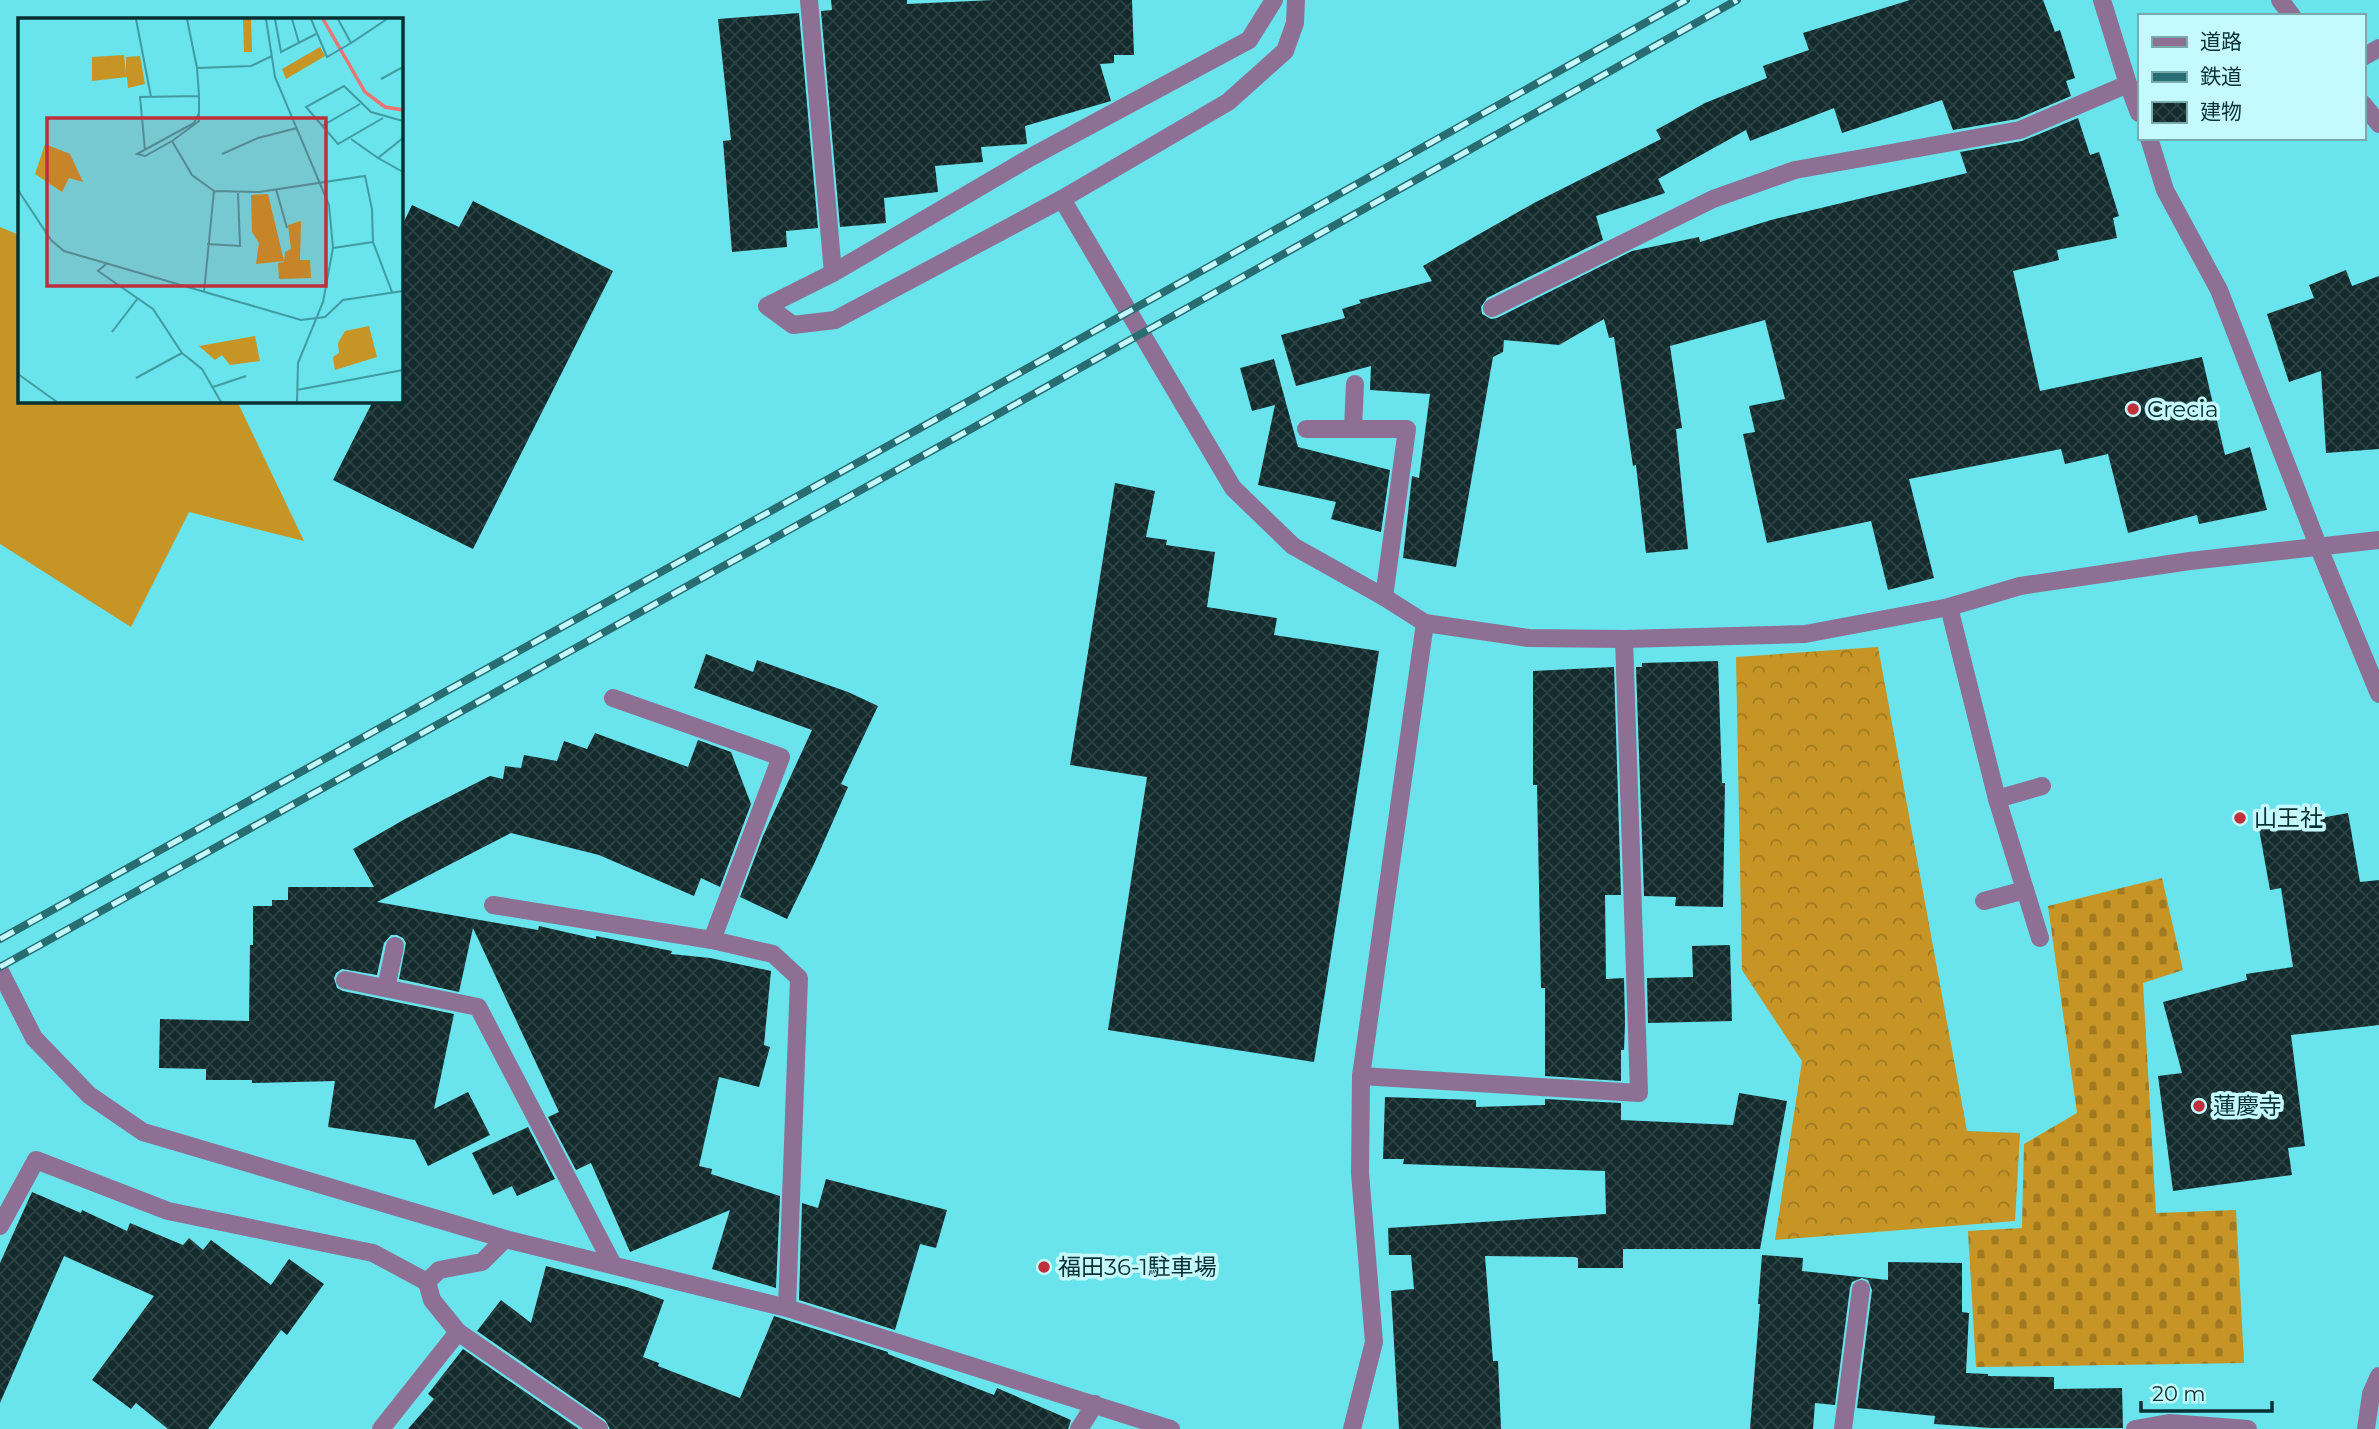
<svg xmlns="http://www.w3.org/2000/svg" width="2379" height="1429" viewBox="0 0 2379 1429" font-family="Montserrat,'Noto Sans JP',sans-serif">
	<defs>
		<pattern id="forest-crowns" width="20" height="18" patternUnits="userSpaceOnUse" patternTransform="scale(1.75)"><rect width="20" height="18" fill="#c79426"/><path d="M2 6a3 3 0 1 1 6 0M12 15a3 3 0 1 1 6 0" fill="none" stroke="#a07921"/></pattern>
		<pattern id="cemetery-stones" width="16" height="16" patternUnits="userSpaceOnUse" patternTransform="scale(1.75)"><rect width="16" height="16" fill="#c79426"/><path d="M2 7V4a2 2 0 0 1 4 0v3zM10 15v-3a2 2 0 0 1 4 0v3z" fill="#a07921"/></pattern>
		<pattern id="building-cross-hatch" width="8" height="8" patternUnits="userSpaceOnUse" patternTransform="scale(1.75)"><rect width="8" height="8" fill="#142b2d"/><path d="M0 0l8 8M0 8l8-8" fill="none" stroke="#2c4243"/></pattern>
	</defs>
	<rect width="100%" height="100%" fill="#69e3ec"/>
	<!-- forest -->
	<polygon fill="url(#forest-crowns)" points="1878,647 1967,1131 2020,1133 2015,1221 1775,1240 1802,1061 1742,970 1736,657"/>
	<!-- cemetery -->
	<polygon fill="url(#cemetery-stones)" points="2162,878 2183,970 2143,983 2156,1213 2236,1210 2244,1363 1976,1367 1968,1231 2022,1228 2024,1144 2077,1113 2048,906"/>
	<!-- garden -->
	<polygon fill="#c79426" points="0,227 19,235 19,401 237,401 304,541 189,512 131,627 0,544"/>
	<!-- building -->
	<g fill="url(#building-cross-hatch)">
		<polygon points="831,0 907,0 907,4 994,0 1132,0 1134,55 1114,55 1114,63 1100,64 1111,101 1025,126 1027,144 981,147 983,162 935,166 938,192 884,198 886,223 840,227 821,11 832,10"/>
		<polygon points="1910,0 2043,0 2055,32 2060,30 2075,78 2066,81 2071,96 2017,119 1953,130 1942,100 1842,133 1834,108 1750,141 1746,130 1658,179 1665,193 1596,216 1603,240 1487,298 1481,307 1482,314 1491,319 1497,318 1632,251 1699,237 1700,242 1771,220 1967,173 1960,152 2022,141 2078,118 2090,155 2099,152 2119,216 2113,218 2117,238 2057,250 2059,260 2013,271 2040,391 2202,357 2225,455 2250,447 2267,510 2199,524 2197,515 2128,533 2108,454 2065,464 2061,449 1909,479 1934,578 1888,590 1871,521 1767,543 1743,434 1755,432 1749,406 1785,399 1765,320 1670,346 1682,428 1676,429 1688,549 1646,553 1636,465 1633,466 1614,337 1609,338 1604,319 1559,345 1504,340 1503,352 1493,357 1456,567 1403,558 1412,476 1419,478 1430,394 1370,390 1371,366 1296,386 1281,335 1345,318 1342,309 1361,303 1359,300 1432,281 1423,266 1534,203 1661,139 1656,130 1705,103 1767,78 1763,66 1809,50 1803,33"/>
		<polygon points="799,13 818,228 786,231 787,247 732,252 723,141 731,140 718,19"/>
		<polygon points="473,201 613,271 473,549 333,480 373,401 401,401 401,228 412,205 459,227"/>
		<polygon points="2346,270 2352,286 2379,276 2379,449 2326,453 2321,371 2289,382 2267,314 2314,298 2309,285"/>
		<polygon points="1274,359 1298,447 1390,470 1381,532 1331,519 1336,502 1258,485 1275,405 1252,411 1240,368"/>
		<polygon points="1115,483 1155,491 1146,537 1167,540 1166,545 1215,552 1207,607 1277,618 1274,635 1379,651 1314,1062 1108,1030 1147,777 1070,765"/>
		<polygon points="706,654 753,672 757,660 848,692 878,706 841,784 848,787 815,862 787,919 740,897 763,836 812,730 694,688"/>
		<polygon points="1718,661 1722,783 1725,783 1723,907 1675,906 1676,897 1644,896 1636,667 1642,667 1642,663"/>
		<polygon points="1614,667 1621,895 1605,895 1606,979 1624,978 1625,1023 1624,1050 1621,1050 1621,1081 1545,1076 1545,988 1541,988 1537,785 1533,785 1533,671"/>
		<polygon points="595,733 688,767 698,740 731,752 751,804 720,887 701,878 694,896 599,855 511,833 377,902 538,930 539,926 596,939 596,936 672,951 671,954 710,958 771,971 764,1045 770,1047 759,1087 719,1077 699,1166 712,1169 711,1174 780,1196 776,1288 712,1269 730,1210 630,1252 591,1163 576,1170 548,1117 559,1112 473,928 459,992 399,979 406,943 403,938 397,935 391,935 384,943 377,975 342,969 336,973 334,978 337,988 343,991 454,1014 434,1109 468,1092 490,1135 428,1166 415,1140 328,1127 335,1081 252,1083 252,1080 206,1080 206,1069 159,1068 160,1019 249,1021 250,945 253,945 253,906 272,906 272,900 288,900 288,887 374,887 353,849 405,819 490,776 503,779 505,766 521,768 524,755 557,761 564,741 587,749"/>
		<polygon points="2348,813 2360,882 2379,880 2379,1025 2291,1035 2305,1146 2288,1148 2292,1175 2173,1191 2158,1076 2182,1073 2163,1002 2247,980 2246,974 2293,967 2281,888 2270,890 2259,829"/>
		<polygon points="1730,945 1732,1021 1648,1023 1647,978 1693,977 1692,946"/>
		<polygon points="1739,1093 1787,1101 1760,1249 1623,1249 1623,1268 1578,1268 1578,1258 1575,1257 1485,1256 1493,1361 1498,1361 1501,1429 1399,1429 1391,1291 1414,1289 1411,1255 1389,1255 1388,1228 1606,1214 1605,1171 1403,1164 1404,1159 1383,1159 1385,1097 1476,1100 1476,1107 1545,1105 1545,1099 1621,1103 1621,1120 1733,1125"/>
		<polygon points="528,1127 555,1179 517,1196 512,1186 493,1195 472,1153"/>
		<polygon points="826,1179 947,1210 936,1248 920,1244 895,1330 799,1300 802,1203 818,1208"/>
		<polygon points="32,1192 81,1213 82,1210 127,1231 130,1223 183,1245 189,1238 203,1250 211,1240 271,1285 289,1259 324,1284 287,1335 281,1330 208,1429 168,1429 136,1403 131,1409 92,1380 154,1296 64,1256 0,1403 0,1263"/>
		<polygon points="1762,1255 1803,1258 1802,1271 1888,1280 1888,1262 1962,1263 1962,1312 1969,1313 1966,1373 1988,1374 1988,1376 2054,1377 2054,1389 2122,1388 2123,1428 1991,1428 1934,1424 1935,1416 1857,1408 1872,1290 1868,1280 1862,1278 1852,1282 1850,1288 1835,1405 1815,1403 1813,1429 1750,1429 1760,1304 1758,1304"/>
		<polygon points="546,1266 630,1288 664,1300 643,1357 659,1363 658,1366 740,1398 774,1316 888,1352 888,1354 994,1395 997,1388 1071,1420 1068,1429 610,1429 605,1420 477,1331 501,1300 531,1323"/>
		<polygon points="463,1349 579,1429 408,1429 434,1399 428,1394"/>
	</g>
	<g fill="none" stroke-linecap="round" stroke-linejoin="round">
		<!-- minor -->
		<g stroke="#8f7095" stroke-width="18">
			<polyline points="809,0 833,273"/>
			<polyline points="1274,0 1249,40 1031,157 833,273 767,306 793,325 835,320 1062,199 1228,102 1285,51 1295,23 1296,0"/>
			<polyline points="2102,0 2128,84 2139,113"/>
			<polyline points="2280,0 2292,16"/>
			<polyline points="2363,57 2379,48"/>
			<polyline points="2363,104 2379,124"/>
			<polyline points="2149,138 2165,190 2219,290 2319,548 2379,694"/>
			<polyline points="1062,199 1233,488 1293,546 1384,597 1425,623 1528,638 1624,639 1805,634 1949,607 2020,586 2190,561 2379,540"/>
			<polyline points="1492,308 1713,199 1795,170 2020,130 2128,84"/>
			<polyline points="1306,429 1407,429 1384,597"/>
			<polyline points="1353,429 1355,384"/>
			<polyline points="1949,607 1997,799 2040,938"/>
			<polyline points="613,698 781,757 712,940"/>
			<polyline points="1997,799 2042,786"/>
			<polyline points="1984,901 2025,890"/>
			<polyline points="493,905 712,940 773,954 799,978 787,1308"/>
			<polyline points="0,971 34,1038 89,1095 143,1132 505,1239 787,1308 1171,1429"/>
			<polyline points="345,980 478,1007 612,1263"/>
			<polyline points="386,988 395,946"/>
			<polyline points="1361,1076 1639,1093 1624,639"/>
			<polyline points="0,1226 36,1160 168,1211 373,1253 427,1282"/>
			<polyline points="505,1239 482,1262 439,1270 427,1282 432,1300 458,1332 599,1429"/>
			<polyline points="381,1429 458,1332"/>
			<polyline points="1079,1429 1095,1404"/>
			<polyline points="1352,1429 1374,1342 1360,1173 1361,1076 1425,623"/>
			<polyline points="1843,1429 1861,1289"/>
			<polyline points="2135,1429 2169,1423 2248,1429"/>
			<polyline points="2366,1429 2371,1394 2379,1376"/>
		</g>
		<defs>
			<g id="rail">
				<polyline points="0,939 976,397 1686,0"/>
				<polyline points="0,967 989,419 1737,0"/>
			</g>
		</defs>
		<!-- rail casing -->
		<use href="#rail" stroke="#286d72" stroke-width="8"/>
		<!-- rail -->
		<use href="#rail" stroke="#c4fafe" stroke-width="5" stroke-dasharray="16" stroke-linecap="butt"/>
	</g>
	<!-- markers -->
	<g fill="#c0303c" stroke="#c4fafe" stroke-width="2.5">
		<circle cx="2133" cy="409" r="7"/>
		<circle cx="2240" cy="818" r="7"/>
		<circle cx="2199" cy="1106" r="7"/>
		<circle cx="1044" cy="1267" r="7"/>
	</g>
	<g text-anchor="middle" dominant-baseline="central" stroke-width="7" stroke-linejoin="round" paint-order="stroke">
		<!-- poi labels -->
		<g font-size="23" fill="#073033" stroke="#c4fafe" text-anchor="start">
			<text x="2147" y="409">Crecia</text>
			<text x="2254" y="818">山王社</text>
			<text x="2213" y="1106">蓮慶寺</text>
			<text x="1058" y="1267">福田36-1駐車場</text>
		</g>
	</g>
	<!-- overview -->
	<g transform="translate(18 18)">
		<rect width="385" height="385" fill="#69e3ec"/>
		<path d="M302 29 307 38 268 61 264 51ZM106 37 108 57V39L122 38 127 66 110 70 109 59 74 63V39ZM250 176 266 243 238 246 241 225 234 214 233 177ZM351 308 359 339 317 352 315 339 321 335 320 325 327 313ZM237 318 242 343 212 347 204 337 197 342 181 328Z" fill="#c79426"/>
		<path d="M225 1H233L234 34H226ZM283 203 282 242H292L293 260 261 261 260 245 266 244 267 234 273 231 270 207Z" fill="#c79426"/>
		<path d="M27 126 52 136 65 164 51 160 44 174 17 156Z" fill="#c79426"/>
		<path fill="none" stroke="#eb7574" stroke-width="3.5" d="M305 1 347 74 367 89 385 92"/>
		<path fill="none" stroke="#429ba2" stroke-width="2" d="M118 1 133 79M169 1 179 50 181 78V103L154 123 127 138 119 136 176 105 181 95M248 1 257 59 311 187 315 230 305 284 280 345 279 384M257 1 263 34 298 16M274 1 281 25M293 1 309 39 333 25M320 1 333 25 369 1M179 50 233 48 254 38M363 61 385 49M365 100 320 126 288 89 326 68 353 94 385 103M304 108 342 86M333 121 360 140 385 120M154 123 174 157 196 173 241 174 347 158 354 191 355 224 374 274M127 132 122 79 181 78M204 136 240 120 279 110M360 140 385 154M258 171 269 210M0 172 33 222 46 233 283 302 307 299 325 282 385 273M189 226 222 228 220 175M315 230 355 224M88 246 80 253 135 291 164 335 184 351 203 384M186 274 196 173M94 314 120 280M0 356 39 384M118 360 164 335M195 369 228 358M279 372 385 352"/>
		<path fill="#c0303c" fill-opacity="0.15" stroke="#c0303c" stroke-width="3.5" d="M29 100H308V268H29Z"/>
		<rect width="385" height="385" fill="none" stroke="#073033" stroke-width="3.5"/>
	</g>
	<!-- legend -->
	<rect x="2138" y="14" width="228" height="126" fill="#c4fafe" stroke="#78a9ad" stroke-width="2"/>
	<rect x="2152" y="37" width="35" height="10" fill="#8f7095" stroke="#78a9ad" stroke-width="2"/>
	<text x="2200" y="49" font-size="21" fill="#073033">道路</text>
	<rect x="2152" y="72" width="35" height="10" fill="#286d72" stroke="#78a9ad" stroke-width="2"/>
	<text x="2200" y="84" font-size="21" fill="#073033">鉄道</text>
	<rect x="2152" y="102" width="35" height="21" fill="url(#building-cross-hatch)" stroke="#78a9ad" stroke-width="2"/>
	<text x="2200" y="119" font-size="21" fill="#073033">建物</text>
	<!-- scale -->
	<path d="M2141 1401v10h131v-10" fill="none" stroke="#073033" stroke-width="3.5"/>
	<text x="2152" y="1401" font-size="21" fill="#073033" stroke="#c4fafe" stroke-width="5" paint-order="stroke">20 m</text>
</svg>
